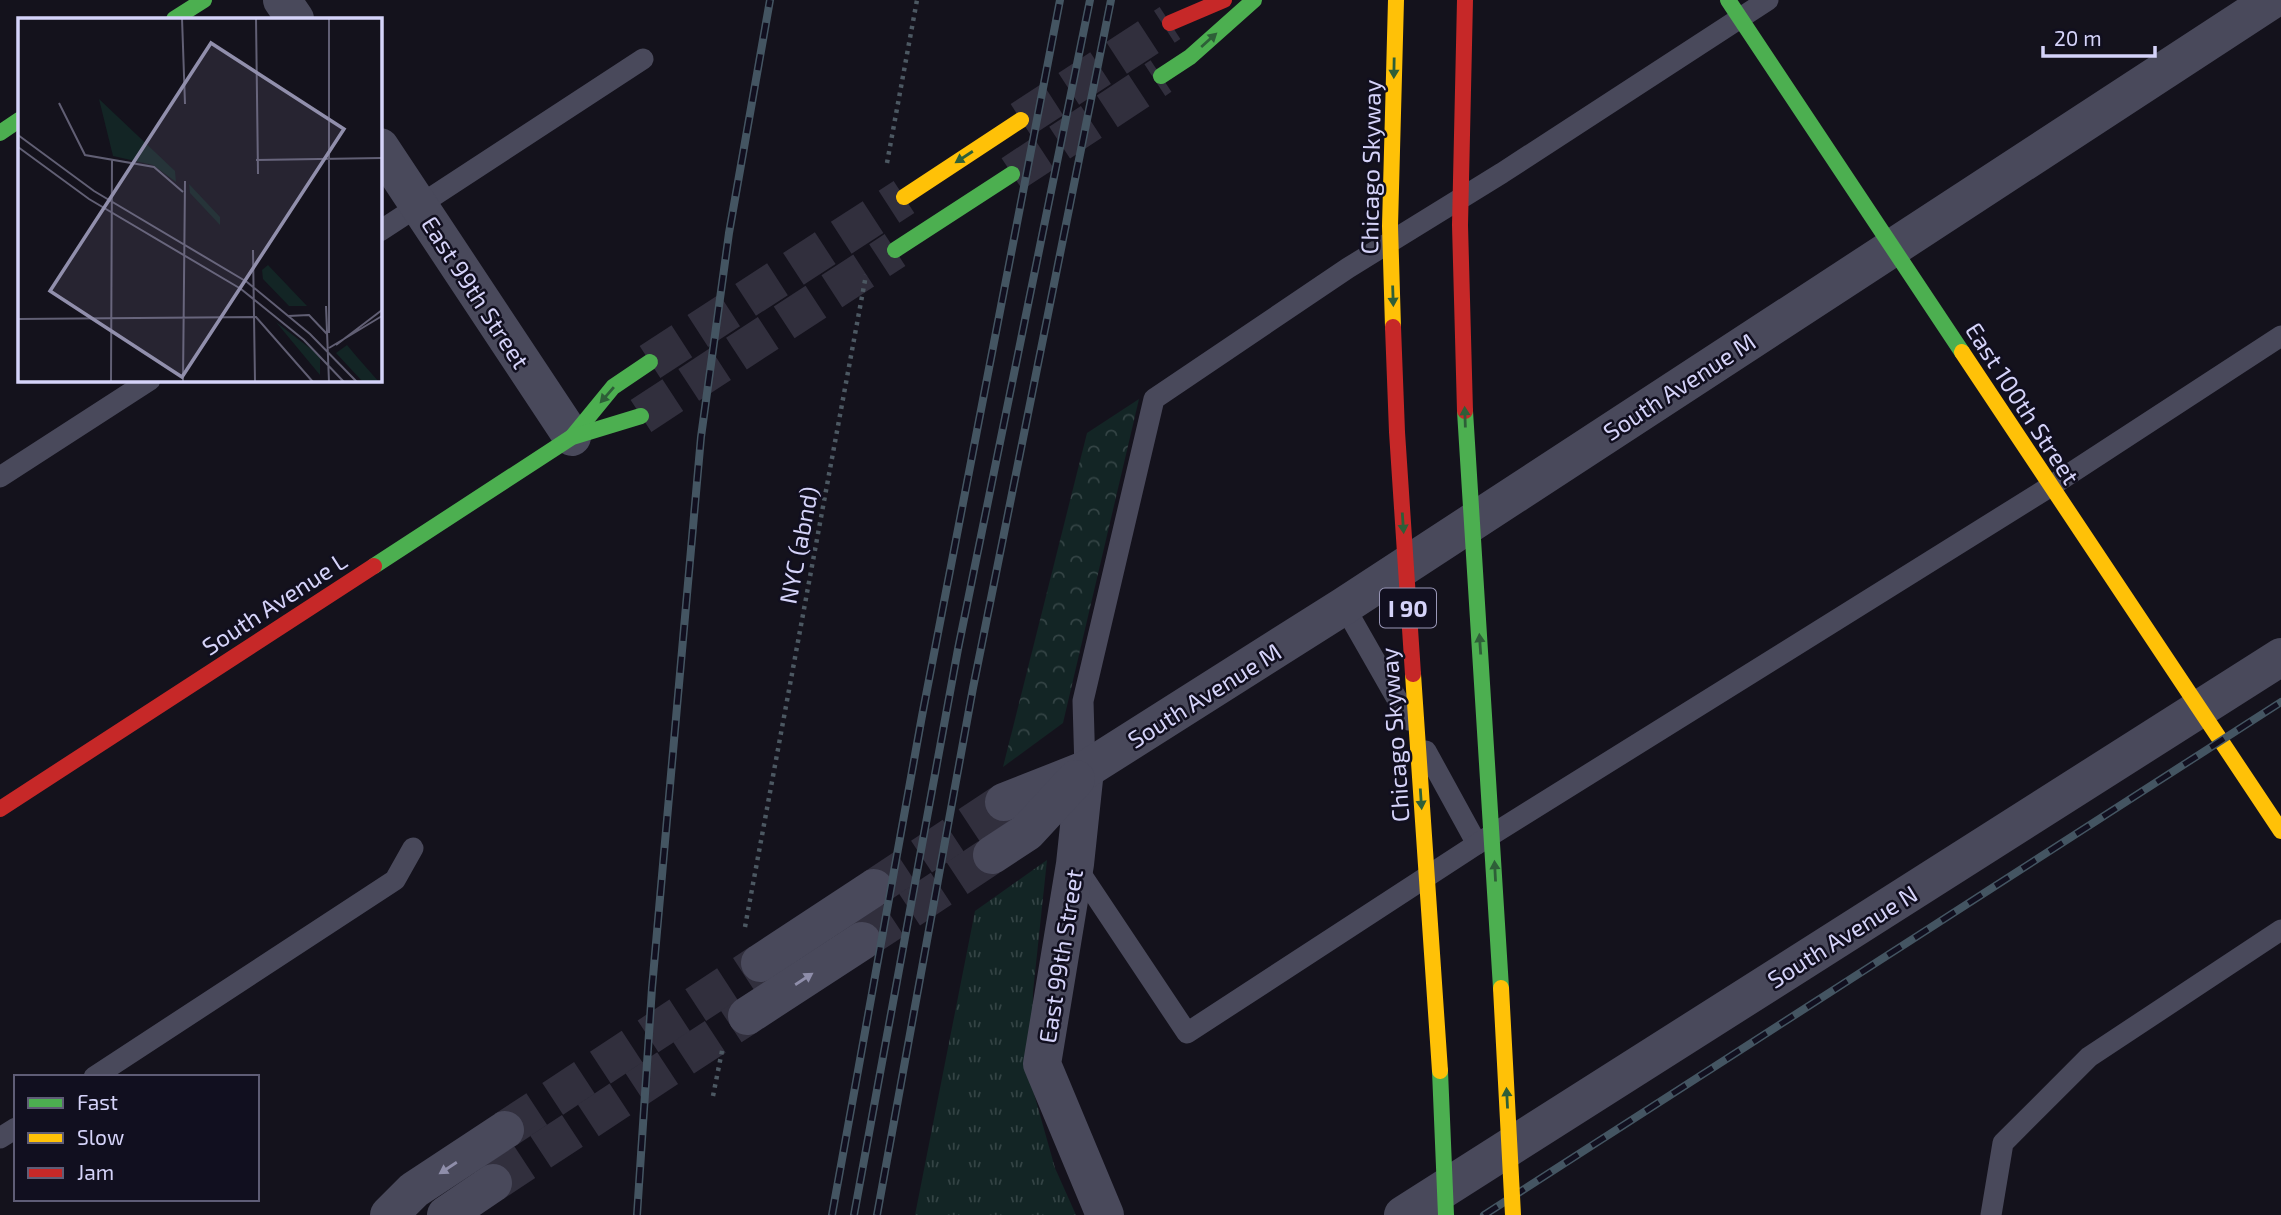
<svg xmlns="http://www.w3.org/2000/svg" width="2281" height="1215" viewBox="0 0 2281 1215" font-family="'Exo 2',sans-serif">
	<defs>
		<pattern id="grass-tufts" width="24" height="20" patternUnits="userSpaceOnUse" patternTransform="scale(1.75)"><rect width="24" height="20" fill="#132525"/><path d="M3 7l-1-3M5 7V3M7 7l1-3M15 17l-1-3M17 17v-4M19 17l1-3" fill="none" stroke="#344445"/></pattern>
		<pattern id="forest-crowns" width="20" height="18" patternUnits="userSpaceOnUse" patternTransform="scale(1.75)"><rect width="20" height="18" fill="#132525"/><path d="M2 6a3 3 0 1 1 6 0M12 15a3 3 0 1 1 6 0" fill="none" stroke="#344445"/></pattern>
	</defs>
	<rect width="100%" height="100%" fill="#14121c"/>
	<!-- grass -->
	<polygon fill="url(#grass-tufts)" points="1047,860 1033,992 1031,1083 1055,1168 1076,1215 915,1215 975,911"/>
	<!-- forest -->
	<polygon fill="url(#forest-crowns)" points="1139,399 1063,723 1003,767 1087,433"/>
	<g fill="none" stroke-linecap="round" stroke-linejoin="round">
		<!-- street-tunnel -->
		<g stroke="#312f3d" stroke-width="38" stroke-dasharray="38 19" stroke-linecap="butt">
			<polyline points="874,888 1004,802"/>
			<polyline points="862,941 992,855"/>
			<polyline points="505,1130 760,963"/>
			<polyline points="493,1183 747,1016"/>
		</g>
		<!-- secondary-tunnel -->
		<g stroke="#312f3d" stroke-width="38" stroke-dasharray="38 19" stroke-linecap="butt">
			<polyline points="1021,120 1170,23"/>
			<polyline points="1012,174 1161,76"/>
			<polyline points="650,362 904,197"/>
			<polyline points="641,416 895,250"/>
		</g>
		<!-- path -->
		<g stroke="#4c5862" stroke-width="4.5" stroke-dasharray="3.5 5" stroke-linecap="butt">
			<polyline points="887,163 917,0"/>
			<polyline points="745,927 866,275"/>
			<polyline points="713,1096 723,1046"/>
		</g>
		<!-- lane -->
		<g stroke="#49495b" stroke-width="21">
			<polyline points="380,231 643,59"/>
			<polyline points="0,477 150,380"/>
			<polyline points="1344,606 1409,720"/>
			<polyline points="1426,751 1477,844"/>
			<polyline points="1085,770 1083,701 1154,399 1348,268 1502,173 1768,0"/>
			<polyline points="1075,865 1187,1033 1477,844 2051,486 2281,336"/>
			<polyline points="94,1077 395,880 413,848"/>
			<polyline points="0,1138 16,1128"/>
			<polyline points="1991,1215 2003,1143 2089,1057 2281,930"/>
		</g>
		<!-- street -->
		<g stroke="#49495b" stroke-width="38">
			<polyline points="282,0 295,19"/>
			<polyline points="380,147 572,437"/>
			<polyline points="1085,770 1075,864 1042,1064 1105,1215"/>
			<polyline points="1004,802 1085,770 1344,606 2272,0"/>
			<polyline points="992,855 1027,832 1076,779"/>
			<polyline points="760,963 874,888"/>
			<polyline points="747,1016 862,941"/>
			<polyline points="389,1215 414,1190 505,1130"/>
			<polyline points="446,1215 493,1183"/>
			<polyline points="1403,1215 2281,657"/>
		</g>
		<!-- fast -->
		<g stroke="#4caf50" stroke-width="16">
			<polyline points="1728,0 1962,352"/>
			<polyline points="174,19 204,0"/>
			<polyline points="1161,76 1190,57 1254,0"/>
			<polyline points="0,133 19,120"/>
			<polyline points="895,250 1012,174"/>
			<polyline points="572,437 613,387 650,362"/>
			<polyline points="374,566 572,437 641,416"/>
		</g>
		<!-- slow -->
		<g stroke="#ffc107" stroke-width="16">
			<polyline points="904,197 1021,120"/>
			<polyline points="1962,352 2281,831"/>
		</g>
		<!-- jam -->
		<g stroke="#c62828" stroke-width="16">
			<polyline points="1170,23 1224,0"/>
			<polyline points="0,809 374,566"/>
		</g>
		<defs>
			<g id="rail">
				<polyline points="637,1215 652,988 701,437 729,233 770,0"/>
				<polyline points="832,1215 922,716 1060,0"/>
				<polyline points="854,1215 958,649 1090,0"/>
				<polyline points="877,1215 973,688 1111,0"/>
				<polyline points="1484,1215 2281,702"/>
			</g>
		</defs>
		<!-- rail casing -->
		<use href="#rail" stroke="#445562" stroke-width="8"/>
		<!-- rail -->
		<use href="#rail" stroke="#110f1f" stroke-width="5" stroke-dasharray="16" stroke-linecap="butt"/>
		<!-- fast-bridge -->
		<g stroke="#4caf50" stroke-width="16">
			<polyline points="1465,411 1501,988"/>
			<polyline points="1440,1071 1446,1215"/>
		</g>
		<!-- slow-bridge -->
		<g stroke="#ffc107" stroke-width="16">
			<polyline points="1393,327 1390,226 1396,0"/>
			<polyline points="1413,674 1440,1071"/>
			<polyline points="1501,988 1513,1215"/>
		</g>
		<!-- jam-bridge -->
		<g stroke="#c62828" stroke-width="16">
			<polyline points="1465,0 1460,225 1465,411"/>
			<polyline points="1393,327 1397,432 1413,674"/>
		</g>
	</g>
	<!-- one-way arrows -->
	<defs><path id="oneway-solid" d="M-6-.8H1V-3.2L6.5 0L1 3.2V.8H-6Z" transform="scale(1.75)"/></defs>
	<g fill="#2e5f38">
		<use href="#oneway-solid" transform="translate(1209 40) rotate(-42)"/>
		<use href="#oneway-solid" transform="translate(1394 68) rotate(91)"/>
		<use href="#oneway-solid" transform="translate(964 157) rotate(147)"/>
		<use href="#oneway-solid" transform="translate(1393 296) rotate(88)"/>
		<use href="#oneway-solid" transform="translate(607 395) rotate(131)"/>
		<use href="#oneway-solid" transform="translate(1465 417) rotate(-92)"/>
		<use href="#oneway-solid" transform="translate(1403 523) rotate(86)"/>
		<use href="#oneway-solid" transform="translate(1480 644) rotate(-94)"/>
		<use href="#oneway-solid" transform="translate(1421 799) rotate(86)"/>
		<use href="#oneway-solid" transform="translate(1495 871) rotate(-93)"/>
		<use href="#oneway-solid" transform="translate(1507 1098) rotate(-93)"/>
	</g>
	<g fill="#8f8eaa">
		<use href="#oneway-solid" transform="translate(804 979) rotate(-33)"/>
		<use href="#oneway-solid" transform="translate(448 1168) rotate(147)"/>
	</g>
	<g text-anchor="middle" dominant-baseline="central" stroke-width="5" stroke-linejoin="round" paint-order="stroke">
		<!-- shield labels -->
		<rect fill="#110f1f" stroke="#9a98b8" stroke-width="2" x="1380" y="588.5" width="56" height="39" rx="5"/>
		<g font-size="23" font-weight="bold" fill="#d5d3f9">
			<text x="1408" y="608">I 90</text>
		</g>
		<!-- street labels -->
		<g font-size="24" fill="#d5d3f9" stroke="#110f1f">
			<text transform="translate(1370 167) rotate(-89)">Chicago Skyway</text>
			<text transform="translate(476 292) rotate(57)">East 99th Street</text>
			<text transform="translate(1679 386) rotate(-33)">South Avenue M</text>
			<text transform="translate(2023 403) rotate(57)">East 100th Street</text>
			<text transform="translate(798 545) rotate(-79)">NYC (abnd)</text>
			<text transform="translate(274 603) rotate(-33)">South Avenue L</text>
			<text transform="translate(1204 695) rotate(-32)">South Avenue M</text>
			<text transform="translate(1394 735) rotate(-94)">Chicago Skyway</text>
			<text transform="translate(1842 936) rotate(-32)">South Avenue N</text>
			<text transform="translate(1060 956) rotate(-81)">East 99th Street</text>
		</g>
	</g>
	<!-- overview -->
	<g transform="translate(18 18)">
		<rect width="364" height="364" fill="#14121c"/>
		<path d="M81 81 157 153 158 164 135 147 95 138ZM258 304 302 338V357L287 339ZM329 327 339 339 361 364H345L318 335Z" fill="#132525"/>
		<path d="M171 166 202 199V207L172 175ZM250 247 289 288H271L245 261 244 252Z" fill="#132525"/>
		<path fill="none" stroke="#615f74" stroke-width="2" d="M164 0 167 86M238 0 240 156M311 0V315M41 85 67 137 136 149 165 174M0 117 76 173 229 264 292 316 339 364M0 129 71 181 223 271 286 322 326 364M238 142 364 140M235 232 237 364M308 288 311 364M270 298 291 297 309 316M0 301 238 299 295 364M318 327 364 292M311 330 364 298M93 364 94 141M165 364 167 163"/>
		<path fill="#918fac" fill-opacity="0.15" stroke="#918fac" stroke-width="3.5" d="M193 25 326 111 164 359 32 273Z"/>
		<rect width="364" height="364" fill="none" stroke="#d5d3f9" stroke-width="3.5"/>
	</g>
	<!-- legend -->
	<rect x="14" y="1075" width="245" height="126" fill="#110f1f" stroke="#5f5d76" stroke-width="2"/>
	<rect x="28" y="1098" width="35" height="10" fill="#4caf50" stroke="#5f5d76" stroke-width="2"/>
	<text x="77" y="1110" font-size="21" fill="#d5d3f9">Fast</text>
	<rect x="28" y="1133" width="35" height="10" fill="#ffc107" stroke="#5f5d76" stroke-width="2"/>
	<text x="77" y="1145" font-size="21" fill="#d5d3f9">Slow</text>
	<rect x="28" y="1168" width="35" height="10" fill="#c62828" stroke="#5f5d76" stroke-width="2"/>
	<text x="77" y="1180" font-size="21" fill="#d5d3f9">Jam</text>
	<!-- scale -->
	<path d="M2043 46v10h112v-10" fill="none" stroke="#d5d3f9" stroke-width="3.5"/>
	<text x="2054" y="46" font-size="21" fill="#d5d3f9" stroke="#110f1f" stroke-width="5" paint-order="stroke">20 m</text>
</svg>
